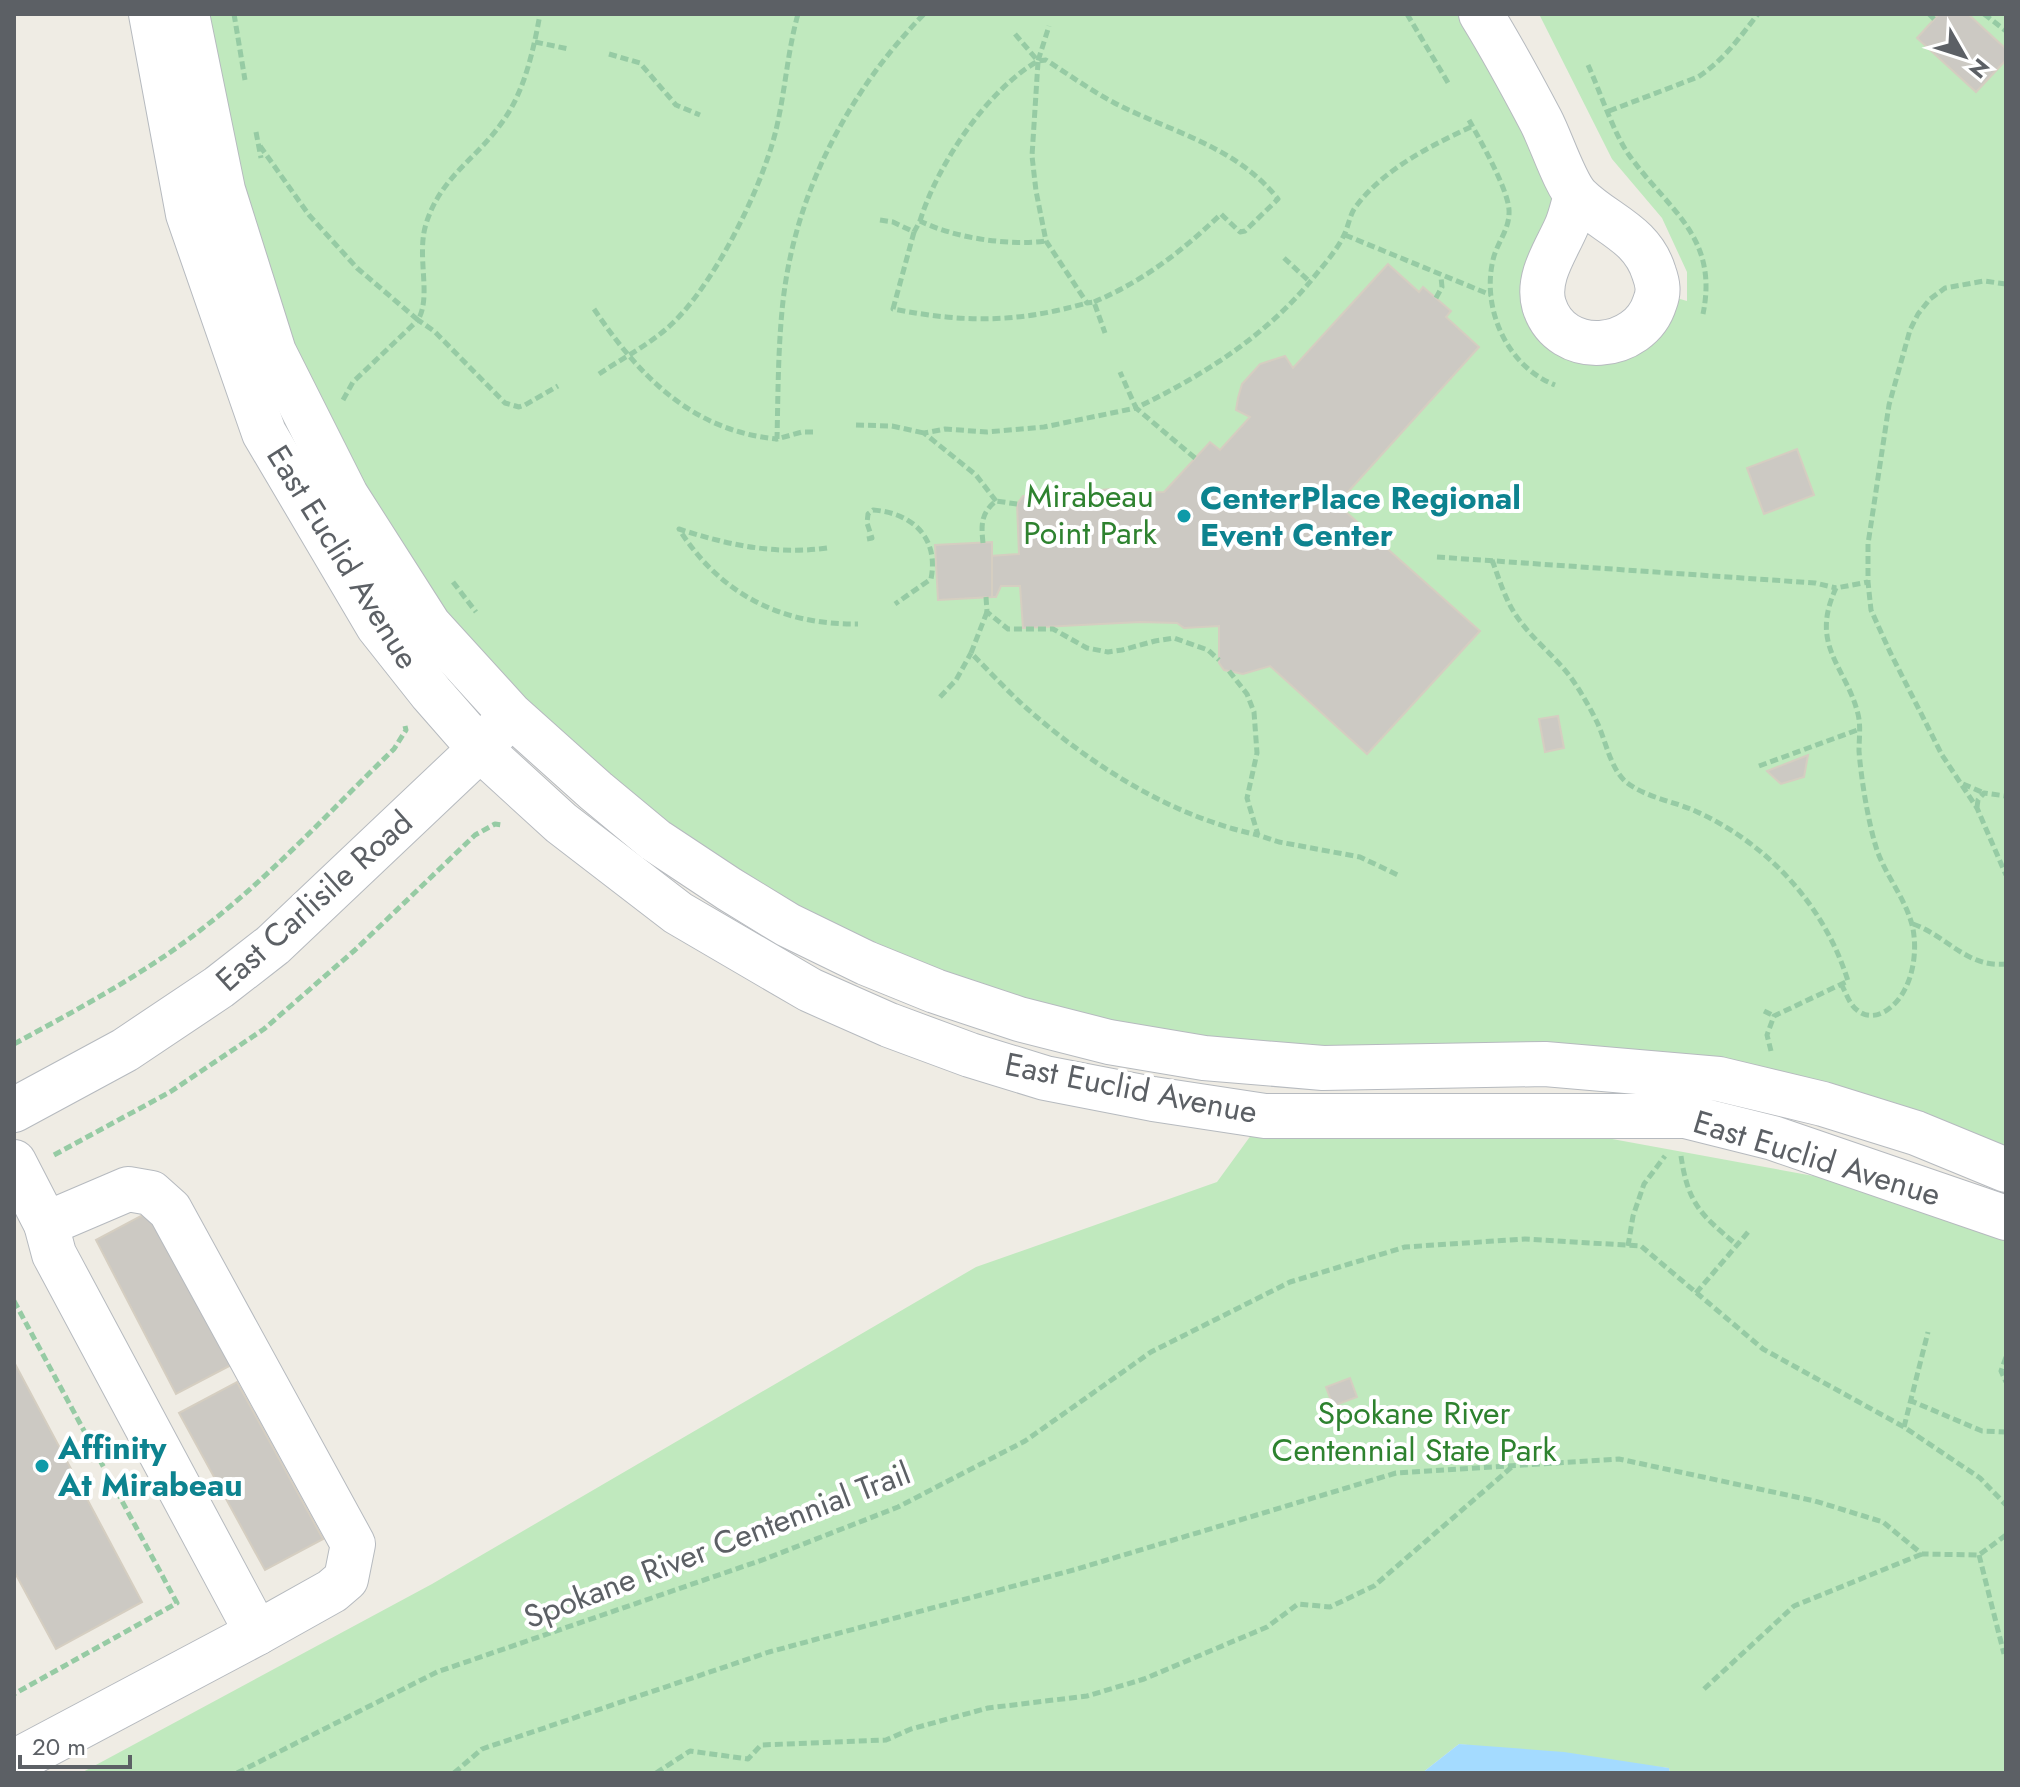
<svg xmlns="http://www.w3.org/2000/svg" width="2020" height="1787" viewBox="0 0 2020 1787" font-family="Jost,sans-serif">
	<rect width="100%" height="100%" fill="#efece4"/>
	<!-- green -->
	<g fill="#c0e9be">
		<polygon points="187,14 1481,14 1576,195 1549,265 1584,342 1659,293 1687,301 1687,272 1662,218 1612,159 1539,14 2006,14 2006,1170 1823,1104 1204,1058 866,963 511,715 274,352"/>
		<polygon points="1265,1116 1574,1132 1852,1183 2006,1234 2006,1773 1670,1773 1669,1768 1459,1744 1422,1773 81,1773 432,1584 976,1267 1217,1182"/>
	</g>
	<!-- water -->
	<polygon fill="#a4dbff" points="1459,1744 1564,1752 1669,1768 1670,1773 1422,1773"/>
	<!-- building -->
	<g fill="#ccc9c3" stroke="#d5cec1" stroke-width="2">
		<polygon points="1939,14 1968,14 2006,49 2006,60 1976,92 1917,38"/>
		<polygon points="1388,264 1419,292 1423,287 1451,311 1446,317 1479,347 1337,504 1480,631 1367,754 1270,666 1243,674 1224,670 1219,663 1219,626 1184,628 1177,623 1140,622 1023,628 1020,586 1001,586 996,597 992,597 990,556 1019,554 1017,504 1023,496 1073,495 1073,492 1112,489 1117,494 1164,492 1210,442 1220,450 1250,417 1236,410 1238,398 1242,384 1260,364 1285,356 1293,368"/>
		<polygon points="1797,449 1814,495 1764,514 1747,468"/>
		<polygon points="992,542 992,597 938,600 935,545"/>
		<polygon points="1558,716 1564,748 1545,752 1539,719"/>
		<polygon points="1808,755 1804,777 1781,784 1767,771"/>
		<polygon points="152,1210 233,1364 176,1394 96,1240"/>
		<polygon points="14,1362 142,1602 56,1649 14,1571"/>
		<polygon points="1350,1378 1357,1397 1333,1406 1326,1387"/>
		<polygon points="237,1382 323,1539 265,1570 179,1413"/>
	</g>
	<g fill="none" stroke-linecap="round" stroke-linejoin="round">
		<defs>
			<g id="minor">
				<polyline points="151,14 188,214 264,433 378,626 431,693 480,749 561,823 678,913 810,990 889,1025 970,1055 1045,1078 1153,1099 1265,1116 1685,1116 1773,1138 2006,1218"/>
				<polyline points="187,14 223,190 274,352 346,495 429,625 511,715 596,791 655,840 729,889 788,925 866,963 935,991 1019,1019 1109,1042 1204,1058 1323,1068 1545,1064 1719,1079 1823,1104 1916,1133 2006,1170"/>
				<path d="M1481 14C1502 48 1522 85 1541 121 1551 140 1565 184 1578 197 1605 224 1642 233 1654 273 1658 284 1659 292 1655 302 1640 352 1561 360 1544 305 1536 277 1557 249 1567 225 1571 215 1573 205 1576 195"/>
				<polyline points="14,1110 125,1050 219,987 273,945 480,749 499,728"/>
				<polyline points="14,1162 46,1224 54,1254 257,1633 14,1762"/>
				<polyline points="46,1224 128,1189 151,1193 170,1210 353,1544 346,1579 332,1591 257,1633"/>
			</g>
		</defs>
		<!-- minor casing -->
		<use href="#minor" stroke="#b6babf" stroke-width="46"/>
		<!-- path -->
		<g stroke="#96cba4" stroke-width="5" stroke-dasharray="8 4" stroke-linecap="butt">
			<polyline points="234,14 245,80"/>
			<polyline points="1407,14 1450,86"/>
			<polyline points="1929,14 1934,19"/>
			<polyline points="1984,14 2006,31"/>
			<polyline points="1015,34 1038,61 1049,26"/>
			<polyline points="535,42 569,49"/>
			<polyline points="609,54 640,63 676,105 700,115"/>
			<polyline points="1038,62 1032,156 1036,191 1046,241 1087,303 1094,302 1105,333"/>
			<path d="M1588 65C1600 91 1613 132 1629 155 1668 210 1719 236 1703 314"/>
			<path d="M1609 111 1698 77C1723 61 1740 37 1758 14"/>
			<path d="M1469 120C1480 140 1508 189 1509 210 1510 228 1499 240 1494 256 1480 306 1506 366 1555 385"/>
			<polyline points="256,132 261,158"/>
			<path d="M260 146 309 215 357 268 418 320C432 296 416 256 426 224 441 175 479 158 505 118 525 89 534 48 540 14"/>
			<path d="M880 220 893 222 914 232 920 221C955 238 1008 246 1046 241"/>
			<path d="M920 221C937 165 987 90 1038 61L1046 60C1074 78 1100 97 1131 111 1183 135 1240 151 1278 199L1245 231 1240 232 1221 214C1181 252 1145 280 1094 302"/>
			<path d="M914 232 893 309C966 323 1016 323 1087 303"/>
			<polyline points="1345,235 1491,295"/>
			<polyline points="1284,258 1310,282"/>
			<polyline points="2006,284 1984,281 1945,288 1930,299 1918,314 1910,330 1889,405 1868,544 1868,582 1871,610 1890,652 1942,755 1977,808 2006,875"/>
			<polyline points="1436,298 1442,287 1441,277"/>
			<path d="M594 309C639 376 692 431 777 439"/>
			<path d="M599 374C621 359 645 347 665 330 711 292 760 192 775 134 785 95 787 53 798 14"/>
			<polyline points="343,400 353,382 418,320 434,331 505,403 519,407 525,405 558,386"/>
			<polyline points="856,425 892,426 924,433"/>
			<path d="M813 432H802L777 439C778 396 778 353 782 311 792 199 846 94 924 14"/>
			<path d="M1195 458 1136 408C1200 377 1263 338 1309 283 1321 268 1337 251 1345 233 1349 224 1350 213 1357 205 1384 169 1432 145 1473 126"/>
			<polyline points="996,501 976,475 924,433 945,429 987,432 1044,427 1136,408 1120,372"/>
			<path d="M867 539 872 538 867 523 868 514 873 510C913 513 939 538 931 579L895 604"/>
			<path d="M983 543C981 524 981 513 996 501L1017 504"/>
			<path d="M827 548C775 555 728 545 679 529 720 594 781 625 858 624"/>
			<polyline points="1437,557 1815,583 1836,588"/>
			<path d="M1492 560C1500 581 1506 603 1520 621 1534 640 1554 656 1569 675 1580 690 1589 706 1597 722 1606 741 1610 768 1626 782 1645 797 1672 801 1693 810 1766 842 1824 904 1848 981L1774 1016 1767 1035 1771 1051"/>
			<polyline points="453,582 476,612"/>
			<polyline points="986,597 987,612 1008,629 1053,629 1087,648 1108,652 1122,650 1155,641 1174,638 1208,650 1219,660"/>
			<path d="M987 612 971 653C991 673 1011 695 1032 713 1097 769 1174 817 1258 835"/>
			<polyline points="1229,671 1247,694 1254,712 1257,753 1247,798 1258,835 1279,842 1360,857 1400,876"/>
			<polyline points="940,697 956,680 971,653"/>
			<polyline points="1759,766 1860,729"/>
			<polyline points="1963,784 1984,793"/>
			<polyline points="1977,807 1978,800 1984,793 2006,796"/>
			<path d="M1913 924C1947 936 1967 968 2006 964"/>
			<path d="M1841 984C1846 992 1849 1004 1857 1010 1875 1025 1897 1006 1905 989 1913 974 1916 953 1914 936 1911 904 1885 877 1876 847 1868 821 1861 778 1859 751 1859 739 1861 726 1858 714 1846 666 1809 646 1836 588L1868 582"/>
			<polyline points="1764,1011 1774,1016"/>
			<path d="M14 1044C80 1008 148 972 207 925 274 873 333 808 394 749L406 730 405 726"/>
			<polyline points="54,1155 170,1092 264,1029 355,950 475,835 495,824 502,825"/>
			<path d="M1681 1156C1688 1204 1701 1215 1737 1245"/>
			<polyline points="1628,1246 1633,1216 1644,1184 1665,1156"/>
			<polyline points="1696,1293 1749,1231"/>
			<polyline points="14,1301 177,1603 14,1694"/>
			<polyline points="2006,1357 2001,1371 2006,1382"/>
			<polyline points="1909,1400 1982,1431 2006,1432"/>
			<polyline points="1904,1427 1928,1332"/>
			<polyline points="1979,1555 2004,1654"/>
			<polyline points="1704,1689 1794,1606 1922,1554"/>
			<polyline points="237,1773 437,1672 765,1559 898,1507 1025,1441 1151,1352 1290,1282 1405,1247 1525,1239 1641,1246 1763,1349 1904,1427 1980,1478 2006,1505"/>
			<polyline points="454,1773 482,1749 769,1652 1077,1569 1396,1473 1619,1459 1815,1501 1883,1522 1922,1554 1979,1555 2006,1535"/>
			<polyline points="656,1773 690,1751 748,1759 761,1745 886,1740 911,1729 988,1708 1087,1696 1144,1679 1267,1627 1298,1604 1330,1607 1374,1586 1513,1466"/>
		</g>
		<!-- minor -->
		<use href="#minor" stroke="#fff" stroke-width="44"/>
	</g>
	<!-- markers -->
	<g fill="#0f9aa8" stroke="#fff" stroke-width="3">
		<circle cx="1184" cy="516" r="8"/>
		<circle cx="42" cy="1466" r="8"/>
	</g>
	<g text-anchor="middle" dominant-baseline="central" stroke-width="8" stroke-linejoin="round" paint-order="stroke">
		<!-- park labels -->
		<g font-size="32" fill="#2e822f" stroke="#fff">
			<text x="1090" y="496">Mirabeau<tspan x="1090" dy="37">Point Park</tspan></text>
			<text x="1414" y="1413">Spokane River<tspan x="1414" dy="37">Centennial State Park</tspan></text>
		</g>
		<!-- culture labels -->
		<g font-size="32" font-weight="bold" fill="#0d838f" stroke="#fff" text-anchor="start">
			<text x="1200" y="498">CenterPlace Regional<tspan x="1200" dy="37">Event Center</tspan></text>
			<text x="58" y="1448">Affinity<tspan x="58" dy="37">At Mirabeau</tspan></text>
		</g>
		<!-- street labels -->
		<g font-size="32" fill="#5c6065" stroke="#fff">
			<text transform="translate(343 557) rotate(58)">East Euclid Avenue</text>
			<text transform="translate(314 901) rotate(-42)">East Carlisile Road</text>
			<text transform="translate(1131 1088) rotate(11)">East Euclid Avenue</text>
			<text transform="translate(1817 1158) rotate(17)">East Euclid Avenue</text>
			<text transform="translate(717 1545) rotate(-21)">Spokane River Centennial Trail</text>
		</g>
	</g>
	<!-- border -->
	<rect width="2020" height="1787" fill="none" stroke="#5c6065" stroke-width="32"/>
	<!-- north arrow -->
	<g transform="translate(1964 56) rotate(129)" stroke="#ffffff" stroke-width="6" paint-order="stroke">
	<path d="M0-6L14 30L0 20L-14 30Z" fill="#5c6065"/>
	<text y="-12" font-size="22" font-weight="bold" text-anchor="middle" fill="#5c6065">N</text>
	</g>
	<!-- scale -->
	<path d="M20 1755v12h110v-12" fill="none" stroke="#5c6065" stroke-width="4"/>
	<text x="32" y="1755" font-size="24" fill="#5c6065" stroke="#ffffff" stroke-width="6" paint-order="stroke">20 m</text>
</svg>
